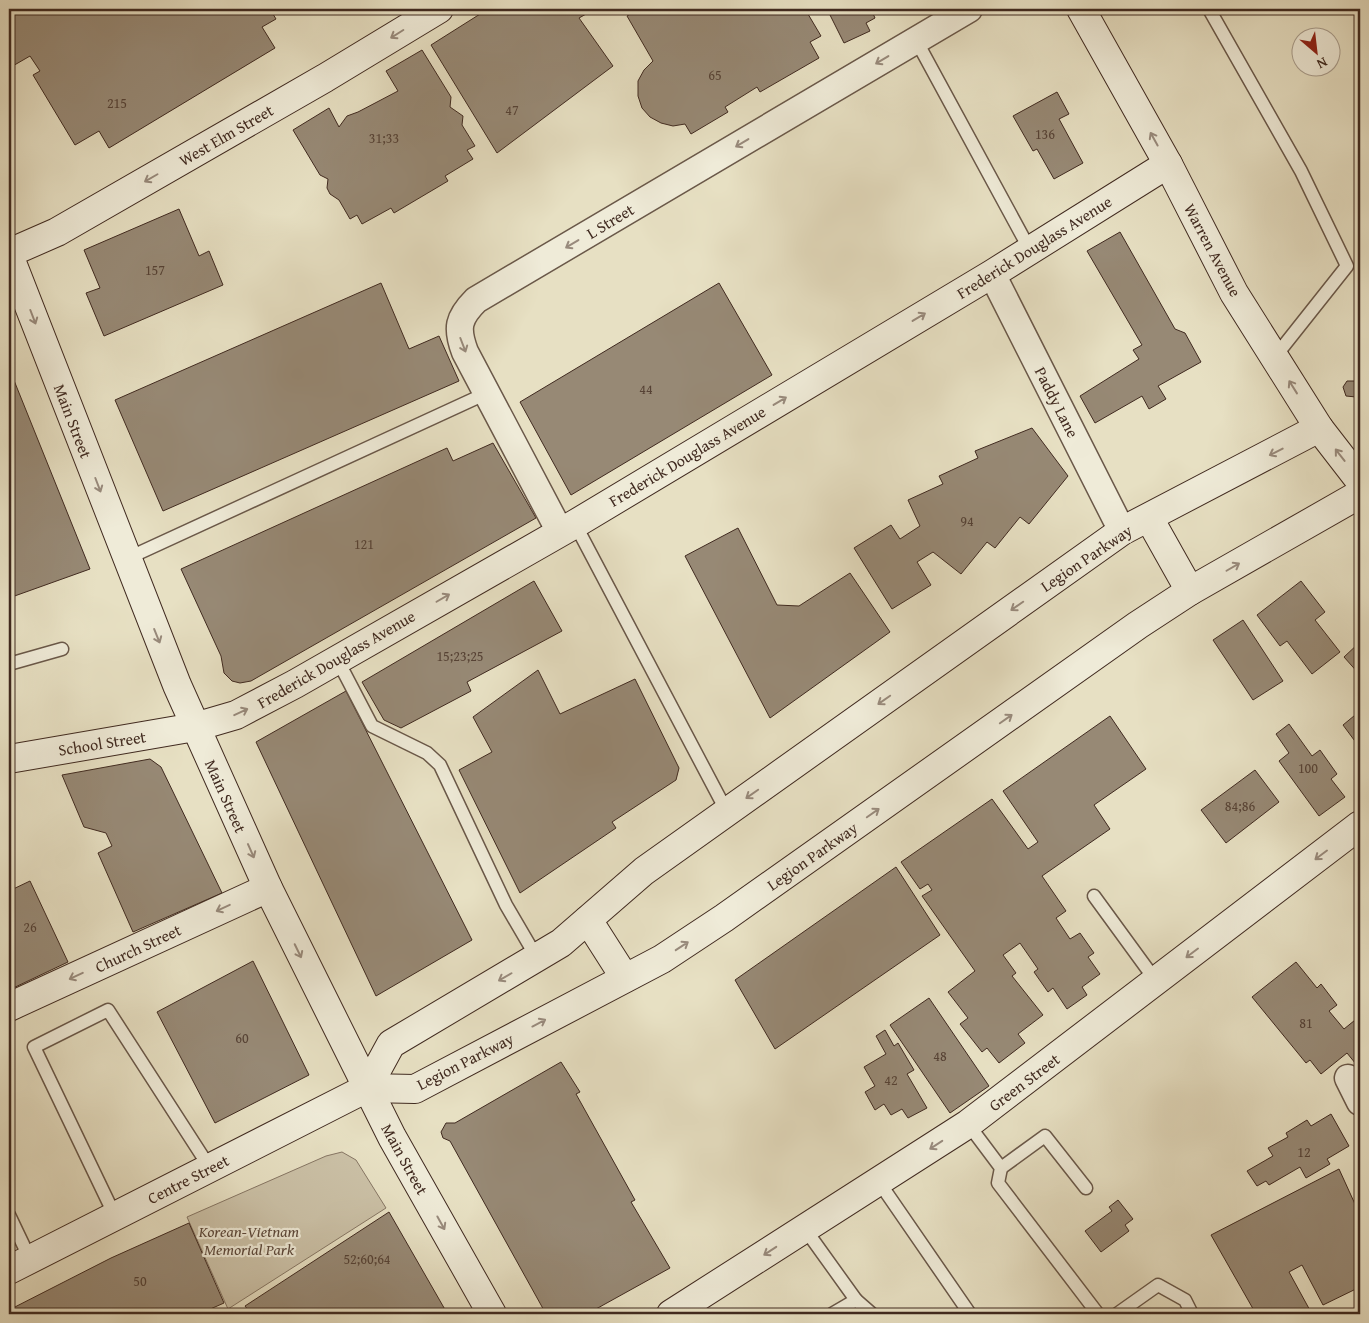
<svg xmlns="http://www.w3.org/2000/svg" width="1369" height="1323" viewBox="0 0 1369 1323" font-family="'Gentium Book Plus',serif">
	<rect width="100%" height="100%" fill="#e7e0c3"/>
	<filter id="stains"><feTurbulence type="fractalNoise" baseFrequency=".004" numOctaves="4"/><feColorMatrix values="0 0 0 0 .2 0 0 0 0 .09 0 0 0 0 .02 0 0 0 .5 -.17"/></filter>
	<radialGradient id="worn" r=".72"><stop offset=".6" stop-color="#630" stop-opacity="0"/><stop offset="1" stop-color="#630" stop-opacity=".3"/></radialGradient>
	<!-- green -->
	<polygon fill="#cbc1a7" stroke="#867664" points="342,1152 356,1160 386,1208 228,1309 187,1217 326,1156"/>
	<!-- building -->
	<g fill="#978975" stroke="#402a20">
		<polygon points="9,9 270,9 276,19 262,27 275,48 109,148 99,131 75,145 33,75 40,71 30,56 11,67 9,60"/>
		<polygon points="488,9 595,9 579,18 613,66 497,153 431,45"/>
		<polygon points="639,9 805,9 821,36 810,42 819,58 760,92 757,87 725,107 728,112 691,134 685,124 673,126 661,123 650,117 642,108 638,96 638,81 644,70 653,61 627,16"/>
		<polygon points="827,9 871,9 875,18 866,23 870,31 844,43"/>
		<polygon points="422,50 451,97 450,107 463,116 462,125 475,146 467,150 473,159 445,176 448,181 394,213 391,208 362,224 357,215 350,219 339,200 330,194 327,188 328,179 320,175 293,130 329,108 339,127 347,116 358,112 398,91 386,71"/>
		<polygon points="1057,92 1069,114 1059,119 1083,163 1054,179 1037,149 1033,151 1013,116"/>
		<polygon points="179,209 199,256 209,251 223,285 104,336 86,293 100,288 84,250"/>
		<polygon points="1120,232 1175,329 1185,333 1201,362 1158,386 1166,399 1149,409 1142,396 1095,423 1080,396 1139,359 1133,350 1142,345 1087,251"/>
		<polygon points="381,283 409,349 439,336 459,381 163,511 115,400"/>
		<polygon points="719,283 772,375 571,495 520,402"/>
		<polygon points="9,368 90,569 9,598"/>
		<polygon points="1360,378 1360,404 1356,397 1346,396 1343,387 1347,381 1357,381"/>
		<polygon points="1032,428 1068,476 1029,524 1020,517 995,548 987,542 961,574 933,552 917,562 931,585 892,609 854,548 891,525 900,539 920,526 908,500 943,484 939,476 978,458 975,451"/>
		<polygon points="493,443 536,518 251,681 240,683 232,681 224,673 221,656 181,569 447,448 453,461"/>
		<polygon points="738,528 777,605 799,606 850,573 890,632 770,718 685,556"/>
		<polygon points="534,581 562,631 467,682 471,691 401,728 384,720 362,682"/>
		<polygon points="1301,581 1325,612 1315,620 1340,652 1312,674 1287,641 1280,646 1257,615"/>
		<polygon points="1243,620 1283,681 1253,700 1213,640"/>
		<polygon points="1360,642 1360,675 1344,657"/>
		<polygon points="538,670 560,714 635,679 679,768 676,780 612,822 616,828 520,893 459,770 492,752 473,717"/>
		<polygon points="346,691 472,940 376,996 256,742"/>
		<polygon points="1360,711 1360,748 1343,725"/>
		<polygon points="1110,716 1146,769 1094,805 1110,829 1042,876 1066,911 1056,918 1070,939 1080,933 1094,953 1088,957 1100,974 1082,987 1087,995 1067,1009 1053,988 1048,992 1034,972 1038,969 1020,943 1003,955 1016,973 1012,976 1043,1015 1018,1034 1025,1043 999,1063 987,1048 982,1052 960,1024 968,1018 948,992 975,971 922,896 932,890 928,884 920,889 901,862 992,799 1028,849 1038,842 1003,791"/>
		<polygon points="1289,724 1312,756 1320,750 1337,774 1331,779 1345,797 1319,816 1279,761 1289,753 1276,734"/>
		<polygon points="150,759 161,767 222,893 133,932 98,853 112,846 106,833 84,827 62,775"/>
		<polygon points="1255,770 1279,802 1226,843 1201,810"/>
		<polygon points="896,867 940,935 775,1049 735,980"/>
		<polygon points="30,881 68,962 9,990 9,891"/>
		<polygon points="253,961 309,1075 215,1123 157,1012"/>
		<polygon points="1296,962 1317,988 1321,984 1337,1005 1329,1011 1344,1029 1360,1016 1360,1069 1347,1053 1321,1074 1310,1060 1306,1063 1252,997"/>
		<polygon points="929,998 989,1086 950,1113 890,1025"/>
		<polygon points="885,1030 894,1046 898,1043 914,1070 907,1074 927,1108 908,1118 902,1109 891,1115 884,1104 875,1110 865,1092 875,1086 864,1067 886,1054 876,1036"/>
		<polygon points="561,1062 580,1092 576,1094 635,1200 631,1202 670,1268 587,1314 546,1314 450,1141 443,1138 441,1132 446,1123 455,1123"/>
		<polygon points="1331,1114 1349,1146 1327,1159 1330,1164 1306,1178 1300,1167 1269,1185 1266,1181 1257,1186 1247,1171 1273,1156 1268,1148 1288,1137 1286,1133 1307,1120 1311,1126"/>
		<polygon points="1339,1169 1360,1215 1360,1287 1323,1305 1302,1265 1289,1272 1312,1314 1256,1314 1211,1235"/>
		<polygon points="1118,1200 1133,1219 1125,1225 1129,1231 1101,1252 1085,1231 1112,1211 1109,1207"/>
		<polygon points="389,1212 447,1313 251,1314 245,1306"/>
		<polygon points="189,1223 224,1303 199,1314 9,1314 9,1310 111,1258"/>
	</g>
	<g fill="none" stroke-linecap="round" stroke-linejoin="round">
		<defs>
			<g id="lane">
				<polyline points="1209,9 1301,171 1347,266 1274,358"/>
				<polyline points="916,40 1030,250"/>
				<polyline points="575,524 727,812"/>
				<polyline points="126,559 487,393"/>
				<polyline points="337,659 372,726 427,753 440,765 506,905 537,958"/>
				<polyline points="9,664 62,649"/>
				<polyline points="1094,896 1156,981"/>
				<polyline points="968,1124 1001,1168 998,1183 1098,1314"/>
				<polyline points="1001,1168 1045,1136 1086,1188"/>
				<polyline points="879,1182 970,1314"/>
				<polyline points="9,1215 30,1259"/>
				<polyline points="115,1216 34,1047 108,1010 210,1168"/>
				<polyline points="805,1229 856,1300 832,1314"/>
				<polyline points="856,1300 872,1314"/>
				<polyline points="1117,1314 1158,1285 1185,1300 1192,1314"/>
			</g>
			<g id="street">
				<polyline points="992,274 1122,531"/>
				<path d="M560 532 465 352C456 328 458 318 476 300L969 9"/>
				<polyline points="1348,1078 1360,1102"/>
			</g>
			<g id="secondary">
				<polyline points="1081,9 1168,164 1234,293 1319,428 1360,481"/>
				<polyline points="9,253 57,232 325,78 439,9"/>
				<polyline points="9,255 177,685 268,888 392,1137 492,1314"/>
				<polyline points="1149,518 1190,591"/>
				<polyline points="9,759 195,727 236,715 295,684 575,524 992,274 1168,164"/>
				<polyline points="588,920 625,978"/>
				<polyline points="9,1007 268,888"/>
				<polyline points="367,1088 391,1044 561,943 644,871 1122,531 1319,428"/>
				<polyline points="9,1270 367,1088 415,1089 662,959 724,918 1138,625 1190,591 1360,494"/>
				<polyline points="671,1314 968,1124 1360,825"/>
			</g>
		</defs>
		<!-- lane casing -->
		<use href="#lane" stroke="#6a5849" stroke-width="15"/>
		<!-- street casing -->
		<use href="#street" stroke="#6a5849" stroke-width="29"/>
		<!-- secondary casing -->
		<use href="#secondary" stroke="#402a20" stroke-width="30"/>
		<!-- lane -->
		<use href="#lane" stroke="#efebd8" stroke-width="12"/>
		<!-- street -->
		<use href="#street" stroke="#efebd8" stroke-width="26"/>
		<!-- secondary -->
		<use href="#secondary" stroke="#efebd8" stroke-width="28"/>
	</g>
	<!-- one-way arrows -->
	<defs><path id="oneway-shaft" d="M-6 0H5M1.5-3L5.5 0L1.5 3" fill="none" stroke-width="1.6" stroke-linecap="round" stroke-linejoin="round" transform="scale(1.25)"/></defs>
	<g stroke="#988a7c">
		<use href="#oneway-shaft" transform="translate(397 34) rotate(148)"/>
		<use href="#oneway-shaft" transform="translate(882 60) rotate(149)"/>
		<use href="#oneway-shaft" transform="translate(1154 139) rotate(-119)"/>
		<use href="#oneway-shaft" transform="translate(742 143) rotate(149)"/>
		<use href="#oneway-shaft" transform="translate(151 178) rotate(150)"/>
		<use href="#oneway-shaft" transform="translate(572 244) rotate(149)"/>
		<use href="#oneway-shaft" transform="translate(33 317) rotate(69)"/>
		<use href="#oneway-shaft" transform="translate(919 317) rotate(-31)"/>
		<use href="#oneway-shaft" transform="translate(463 345) rotate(69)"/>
		<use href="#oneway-shaft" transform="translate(1293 387) rotate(-122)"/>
		<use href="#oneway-shaft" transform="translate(780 401) rotate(-31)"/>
		<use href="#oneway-shaft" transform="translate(1276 452) rotate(153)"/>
		<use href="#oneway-shaft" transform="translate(1340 455) rotate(-128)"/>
		<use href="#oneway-shaft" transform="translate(98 485) rotate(69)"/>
		<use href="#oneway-shaft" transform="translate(1233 567) rotate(-30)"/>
		<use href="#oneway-shaft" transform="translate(443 598) rotate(-30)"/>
		<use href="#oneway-shaft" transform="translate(1017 606) rotate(145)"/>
		<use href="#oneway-shaft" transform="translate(157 636) rotate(68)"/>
		<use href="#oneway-shaft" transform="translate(884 700) rotate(145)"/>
		<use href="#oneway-shaft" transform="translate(241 712) rotate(-25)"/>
		<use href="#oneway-shaft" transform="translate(1006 719) rotate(-35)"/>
		<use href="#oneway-shaft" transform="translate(752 794) rotate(145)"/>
		<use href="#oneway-shaft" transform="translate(873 813) rotate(-35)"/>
		<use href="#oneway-shaft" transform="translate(251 851) rotate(66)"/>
		<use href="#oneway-shaft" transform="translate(1321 855) rotate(143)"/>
		<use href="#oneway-shaft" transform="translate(223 908) rotate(155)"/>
		<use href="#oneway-shaft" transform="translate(682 946) rotate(-33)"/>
		<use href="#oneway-shaft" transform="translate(298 951) rotate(64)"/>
		<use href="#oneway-shaft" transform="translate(1192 953) rotate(143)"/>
		<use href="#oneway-shaft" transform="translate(76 976) rotate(155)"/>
		<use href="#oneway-shaft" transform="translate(505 977) rotate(150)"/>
		<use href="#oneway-shaft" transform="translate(539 1023) rotate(-28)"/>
		<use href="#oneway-shaft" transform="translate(936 1145) rotate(147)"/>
		<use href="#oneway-shaft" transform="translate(441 1223) rotate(61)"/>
		<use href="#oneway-shaft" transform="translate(770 1251) rotate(147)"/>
	</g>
	<g text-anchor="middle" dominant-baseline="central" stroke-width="4.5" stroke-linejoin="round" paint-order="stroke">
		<!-- number labels -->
		<g font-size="14" fill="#564235">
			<text x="715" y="75">65</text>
			<text x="117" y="103">215</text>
			<text x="512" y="110">47</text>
			<text x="1045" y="134">136</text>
			<text x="384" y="138">31;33</text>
			<text x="155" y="270">157</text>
			<text x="646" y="389">44</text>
			<text x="967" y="521">94</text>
			<text x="364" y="544">121</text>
			<text x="460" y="656">15;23;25</text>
			<text x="1308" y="768">100</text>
			<text x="1240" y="806">84;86</text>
			<text x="30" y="927">26</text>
			<text x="1306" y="1023">81</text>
			<text x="242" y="1038">60</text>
			<text x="940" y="1056">48</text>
			<text x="891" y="1080">42</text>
			<text x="1304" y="1152">12</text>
			<text x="367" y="1259">52;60;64</text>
			<text x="140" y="1281">50</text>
		</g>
		<!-- street labels -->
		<g font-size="16" fill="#402a20" stroke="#efebd8">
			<text transform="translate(226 135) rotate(-30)">West Elm Street</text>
			<text transform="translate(610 221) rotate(-31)">L Street</text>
			<text transform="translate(1034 247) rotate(-32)">Frederick Douglass Avenue</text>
			<text transform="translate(1213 250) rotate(62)">Warren Avenue</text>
			<text transform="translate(1057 402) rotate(63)">Paddy Lane</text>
			<text transform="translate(73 421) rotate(69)">Main Street</text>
			<text transform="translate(687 456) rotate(-31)">Frederick Douglass Avenue</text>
			<text transform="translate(1086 558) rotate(-34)">Legion Parkway</text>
			<text transform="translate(336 659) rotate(-30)">Frederick Douglass Avenue</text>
			<text transform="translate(102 743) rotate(-9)">School Street</text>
			<text transform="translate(226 796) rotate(66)">Main Street</text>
			<text transform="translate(812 856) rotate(-35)">Legion Parkway</text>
			<text transform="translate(138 948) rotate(-25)">Church Street</text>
			<text transform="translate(465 1061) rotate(-27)">Legion Parkway</text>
			<text transform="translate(1024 1082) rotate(-37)">Green Street</text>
			<text transform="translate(405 1159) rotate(61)">Main Street</text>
			<text transform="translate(188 1179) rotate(-27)">Centre Street</text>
		</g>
		<!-- park labels -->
		<g font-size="16" font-style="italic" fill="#5c483b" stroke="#efebd8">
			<text x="249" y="1231">Korean-Vietnam<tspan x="249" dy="18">Memorial Park</tspan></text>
		</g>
	</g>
	<!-- margin -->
	<rect width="1369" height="1323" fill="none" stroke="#e7e0c3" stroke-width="30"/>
	<rect x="10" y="10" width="1349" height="1303" fill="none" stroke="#402a20" stroke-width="2.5"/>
	<rect x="15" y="15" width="1339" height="1293" fill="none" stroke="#402a20"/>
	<!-- north arrow -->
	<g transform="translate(1316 52) rotate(152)"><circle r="24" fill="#efebd8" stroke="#a99e8e"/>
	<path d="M0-4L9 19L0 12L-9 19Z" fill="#8f2418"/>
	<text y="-8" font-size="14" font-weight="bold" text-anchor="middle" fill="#402a20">N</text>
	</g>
	<rect width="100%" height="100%" filter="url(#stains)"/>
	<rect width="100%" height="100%" fill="url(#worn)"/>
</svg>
